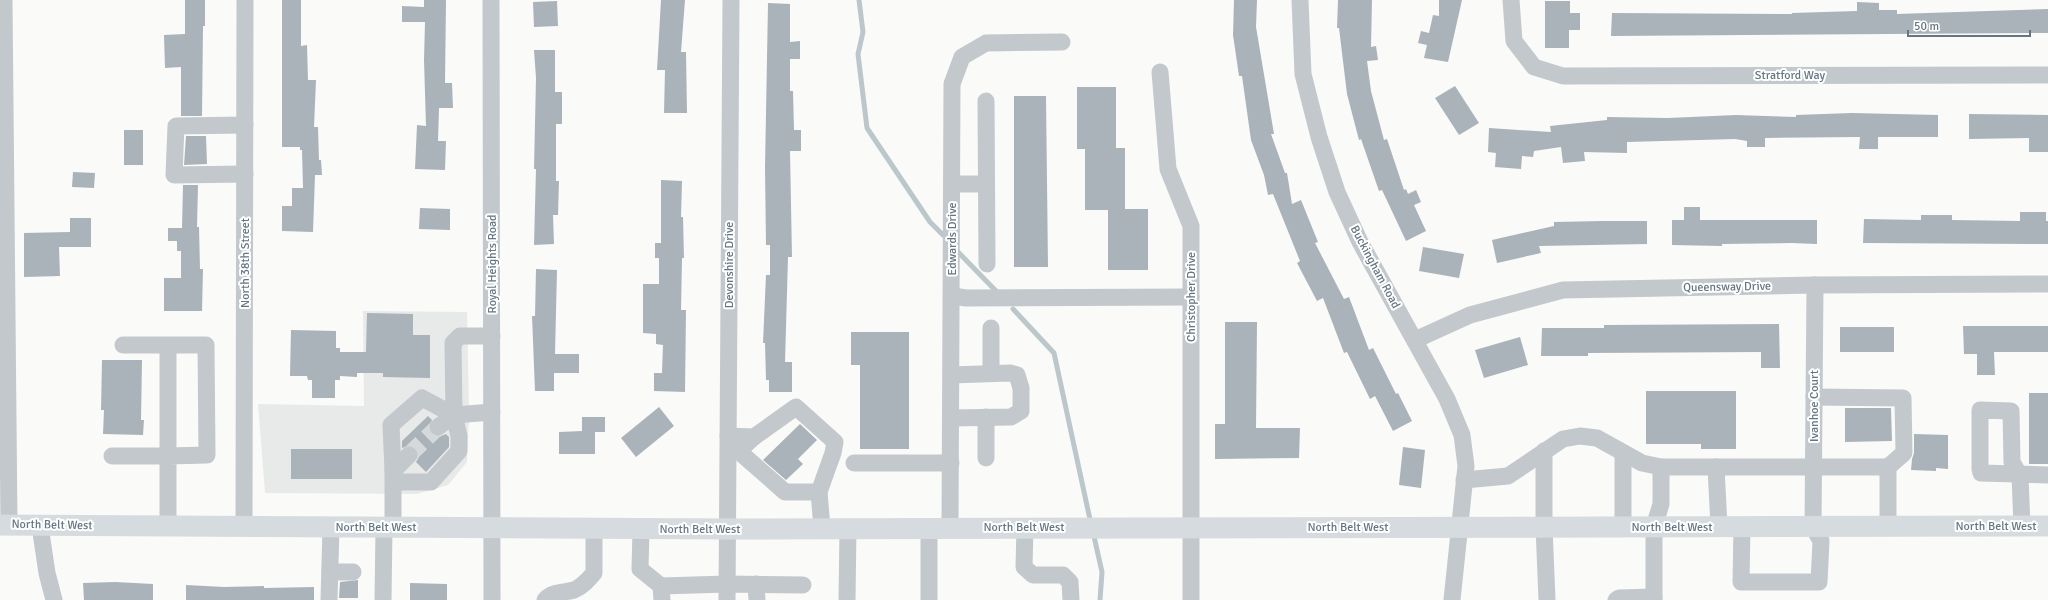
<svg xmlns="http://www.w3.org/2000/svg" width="2048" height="600" viewBox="0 0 2048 600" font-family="Signika,sans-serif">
	<rect width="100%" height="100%" fill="#fafaf8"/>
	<!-- built -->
	<polygon fill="#e8e9e9" points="363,311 467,312 469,413 467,462 448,485 417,494 265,493 258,404 364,406"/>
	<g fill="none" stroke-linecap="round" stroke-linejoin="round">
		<!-- stream -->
		<g stroke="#bbc7cb" stroke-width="5">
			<polyline points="859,0 863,32 858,54 867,128 930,222 943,235"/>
			<polyline points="958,252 998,293"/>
			<polyline points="1013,309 1054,353 1091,524"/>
			<polyline points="1093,532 1102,572 1100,600"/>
		</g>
	</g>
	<!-- building -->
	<g fill="#aab3b9">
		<polygon points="185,0 205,0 205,26 203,26 202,116 181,116 181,67 165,68 164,35 185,34"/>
		<polygon points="282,0 301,0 301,46 307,45 308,80 316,80 314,127 318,127 319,160 321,160 322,175 315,175 313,232 282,231 282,206 292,206 292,188 303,188 302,150 300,150 300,147 282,147"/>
		<polygon points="424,0 446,0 445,83 452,83 453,108 439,108 438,141 446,141 445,170 415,169 417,125 426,126 424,60 425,22 402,22 402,6 424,7"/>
		<polygon points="661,0 685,0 681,52 686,52 687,113 664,113 665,70 657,70"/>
		<polygon points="1234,0 1257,0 1256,27 1274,134 1271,134 1285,173 1287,173 1292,204 1301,200 1318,242 1315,243 1344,299 1349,297 1369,350 1373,348 1396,394 1398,393 1412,421 1393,431 1375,396 1370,399 1347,352 1344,353 1323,298 1317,301 1297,263 1300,261 1273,194 1268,195 1264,175 1251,140 1242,76 1239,76 1233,35"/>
		<polygon points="1338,0 1372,0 1371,47 1376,46 1378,60 1367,61 1371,91 1384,140 1387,139 1404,190 1406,189 1408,194 1416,190 1421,202 1414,205 1426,231 1406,241 1382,190 1379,191 1361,139 1359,140 1347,94 1339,28 1337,28"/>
		<polygon points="1439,0 1462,0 1448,62 1424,58 1427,45 1418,43 1421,31 1429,33 1433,15 1439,16"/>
		<polygon points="557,1 558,26 534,27 533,2"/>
		<polygon points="1545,1 1570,1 1570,13 1580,13 1580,30 1569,30 1569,48 1545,48"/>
		<polygon points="1857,2 1879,3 1879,10 1897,10 1897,14 2048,9 2048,33 1611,36 1612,13 1792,14 1792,13 1857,11"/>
		<polygon points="768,3 790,4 790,42 800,41 800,59 790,59 790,91 793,91 794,130 801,130 801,151 790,151 792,257 788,257 785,362 792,362 792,392 769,392 769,380 766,380 765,343 763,343 766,275 770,275 770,245 766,245 765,168"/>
		<polygon points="534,50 555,50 555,92 562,92 562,124 556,124 556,181 559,181 558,215 553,215 554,244 534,245 536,169 534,169 536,78"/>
		<polygon points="1455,86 1479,123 1459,135 1435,98"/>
		<polygon points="1077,87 1116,87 1116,148 1125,148 1125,209 1148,209 1148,270 1108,270 1108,210 1085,210 1085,149 1077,149"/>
		<polygon points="1014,96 1046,96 1048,267 1014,267"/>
		<polygon points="1852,113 1938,115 1938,137 1878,137 1878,149 1859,149 1860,137 1765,138 1765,147 1747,147 1747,141 1735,139 1627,142 1627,153 1584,152 1585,161 1563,163 1561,147 1534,151 1533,157 1522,156 1521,169 1495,167 1496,153 1488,152 1489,128 1551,132 1550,126 1607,120 1607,117 1668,118 1736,115 1796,117 1796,115"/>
		<polygon points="1969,114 2048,115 2048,152 2029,152 2029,138 1969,139"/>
		<rect x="124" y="130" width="19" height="35"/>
		<polygon points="186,136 206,136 207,164 184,165"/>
		<polygon points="73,172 95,173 94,188 72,187"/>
		<polygon points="661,180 682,181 681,217 683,217 684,258 682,258 681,310 686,310 685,392 654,391 654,373 662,373 663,345 656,344 656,334 643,333 643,284 659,284 659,258 655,258 655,243 661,243"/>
		<polygon points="183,185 198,185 197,227 199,227 200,269 203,269 202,311 164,311 164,278 181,278 181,251 177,251 177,241 168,241 168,228 182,228"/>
		<polygon points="1684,207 1700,207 1700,220 1817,220 1817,244 1791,243 1722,244 1722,246 1672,245 1672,220 1684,220"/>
		<polygon points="420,208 450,209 450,230 419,229"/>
		<polygon points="2020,212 2046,212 2046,221 2048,221 2048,244 1863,243 1864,219 1921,220 1921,215 1952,215 1952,220 2020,221"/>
		<polygon points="70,218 91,218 91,247 59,247 60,276 24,277 24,233 70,232"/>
		<polygon points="1602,221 1647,221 1647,244 1539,246 1541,253 1497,263 1492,240 1554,226 1554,222"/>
		<polygon points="1423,247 1464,254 1459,278 1419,271"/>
		<polygon points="536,269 557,270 555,354 579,354 579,373 554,373 554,391 535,391 532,316 535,316"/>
		<polygon points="367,313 413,314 413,335 430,335 430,378 383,377 383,373 357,373 357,377 340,376 340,380 335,380 335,398 312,398 312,380 308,380 307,376 290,376 291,330 336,331 336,348 340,348 340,352 366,352"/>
		<polygon points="1225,322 1257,322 1256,428 1300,428 1299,458 1215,459 1215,424 1225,424"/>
		<polygon points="1779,324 1780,368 1761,368 1761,352 1588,353 1588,356 1541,356 1542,328 1604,328 1604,325"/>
		<polygon points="1963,326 2048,326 2048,352 1994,352 1995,375 1977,375 1977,354 1964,354"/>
		<rect x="1840" y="327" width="54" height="25"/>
		<polygon points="851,332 909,332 909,449 860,449 860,365 851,365"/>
		<polygon points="1520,337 1528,365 1484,378 1475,350"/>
		<polygon points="102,360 142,360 141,420 144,420 143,435 103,434 104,410 101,410"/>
		<polygon points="1646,391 1736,391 1736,449 1701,449 1701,444 1646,444"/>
		<rect x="2029" y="393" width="19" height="71"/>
		<polygon points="659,407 674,426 636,457 621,438"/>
		<polygon points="1845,408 1891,408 1892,441 1845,442"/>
		<polygon points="428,416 432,420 428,428 430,433 439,437 446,434 449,437 449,447 426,472 416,462 419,457 416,448 411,445 402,448 402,441"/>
		<polygon points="582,417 605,417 605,432 595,432 595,454 559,454 559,432 582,431"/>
		<polygon points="800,424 817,440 798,459 803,464 786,480 763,460"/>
		<polygon points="1914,434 1948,435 1948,469 1936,468 1936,471 1911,470 1912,459 1914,453"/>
		<polygon points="1403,447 1425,450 1421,488 1399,485"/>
		<rect x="291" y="449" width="61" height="30"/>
		<polygon points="358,580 358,598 339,598 340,582"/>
		<polygon points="115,582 153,584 153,600 84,600 83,583"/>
		<polygon points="410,583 447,584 447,600 410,600"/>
		<polygon points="186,585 224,587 264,586 264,588 314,587 314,600 186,600"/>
	</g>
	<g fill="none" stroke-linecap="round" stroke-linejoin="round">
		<!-- minor-tunnel -->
		<polyline stroke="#d5d9db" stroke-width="17" stroke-dasharray="17 8" stroke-linecap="butt" points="409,455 438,427"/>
		<!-- minor -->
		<g stroke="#c3c8cc" stroke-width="17">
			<polyline points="4,0 9,525"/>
			<polyline points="491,0 492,600"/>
			<polyline points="1300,0 1303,74 1319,137 1337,192 1360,242 1447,399 1462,435 1466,466 1452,600"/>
			<polyline points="1511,0 1514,41 1534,67 1563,76 2048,75"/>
			<polyline points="1160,72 1168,169 1191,226 1191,600"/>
			<polyline points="986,101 987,264"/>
			<polyline points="245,174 174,175 176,126 245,125"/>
			<polyline points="952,184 986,184"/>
			<polyline points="952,296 966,298 1191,297"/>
			<polyline points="991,328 991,373"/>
			<polyline points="1415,340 1470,315 1563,290 1815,285 2048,284"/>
			<polyline points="123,345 206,345 207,455 168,456 168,526"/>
			<polyline points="1814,397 1903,398 1904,453 1888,467"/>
			<polyline points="951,418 1011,417 1021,411 1021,388 1017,375 1010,373 951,375"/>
			<polyline points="438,427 454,415 492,412"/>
			<polyline points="728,436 754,437 796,407 835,442 833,453 819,492 822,528"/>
			<polyline points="754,437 743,447 743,455 785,492 819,492"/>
			<polyline points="1544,451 1544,527 1547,600"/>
			<polyline points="1623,453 1623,527"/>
			<polyline points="112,456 168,456 168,346"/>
			<polyline points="986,458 986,417"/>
			<polyline points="854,463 951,463"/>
			<polyline points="1716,467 1719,527"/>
			<polyline points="393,471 391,425 422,398 454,415"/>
			<polyline points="1464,480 1508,476 1563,439 1580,436 1597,438 1642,463 1661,467 1888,467 1888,527"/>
			<polyline points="394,482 431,482 459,451 459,436 454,415 453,343 460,336 492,336"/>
			<polyline points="40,526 47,573 54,600"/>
			<polyline points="2022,526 2020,476 2012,462 2011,411 1980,410 1980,469 1981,473 2048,475"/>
			<polyline points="244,527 245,0"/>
			<polyline points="950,527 952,84 962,57 986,43 1062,42"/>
			<polyline points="1025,527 1024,567 1033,575 1063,575 1070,582 1071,600"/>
			<polyline points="1742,527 1741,582 1819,582 1821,541 1813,527 1815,285"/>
			<polyline points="393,528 393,471 409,455"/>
			<polyline points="641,529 640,569 661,586 727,584 803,585"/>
			<polyline points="330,572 353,572"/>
			<polyline points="756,584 757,600"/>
			<polyline points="661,586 662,600"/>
			<polyline points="329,600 331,527"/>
			<polyline points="383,600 384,528"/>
			<path d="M545 600C552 591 564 593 574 590 582 587 588 580 594 573V528"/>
			<polyline points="727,600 731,0"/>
			<polyline points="847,600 848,528"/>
			<polyline points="929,600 929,528"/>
			<polyline points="1616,600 1619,598 1654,597"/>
			<polyline points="1654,600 1654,527 1661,504 1661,467"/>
		</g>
		<!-- major -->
		<polyline stroke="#d6dbdf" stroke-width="21" points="0,525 727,529 2048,526"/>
	</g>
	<g text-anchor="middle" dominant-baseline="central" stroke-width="4" stroke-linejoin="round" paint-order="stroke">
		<!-- street labels -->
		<g font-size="12" fill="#657683" stroke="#fff">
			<text x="1790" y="75">Stratford Way</text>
			<text transform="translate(952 239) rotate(-90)">Edwards Drive</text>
			<text transform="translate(245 263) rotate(-90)">North 38th Street</text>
			<text transform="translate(492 264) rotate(-90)">Royal Heights Road</text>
			<text transform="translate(729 265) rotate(-90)">Devonshire Drive</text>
			<text transform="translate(1375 267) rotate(62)">Buckingham Road</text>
			<text transform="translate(1727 287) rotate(-1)">Queensway Drive</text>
			<text transform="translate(1191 297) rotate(-90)">Christopher Drive</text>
			<text transform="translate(1814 406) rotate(-90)">Ivanhoe Court</text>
			<text transform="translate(52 525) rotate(1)">North Belt West</text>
			<text x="1996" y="526">North Belt West</text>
			<text x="376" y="527">North Belt West</text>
			<text x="1024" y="527">North Belt West</text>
			<text x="1348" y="527">North Belt West</text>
			<text x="1672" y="527">North Belt West</text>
			<text x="700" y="529">North Belt West</text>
		</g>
	</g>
	<!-- scale -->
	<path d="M1908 30v6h122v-6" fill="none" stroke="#657683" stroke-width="2"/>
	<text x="1914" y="30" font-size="12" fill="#657683" stroke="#ffffff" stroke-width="3" paint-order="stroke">50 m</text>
</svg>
